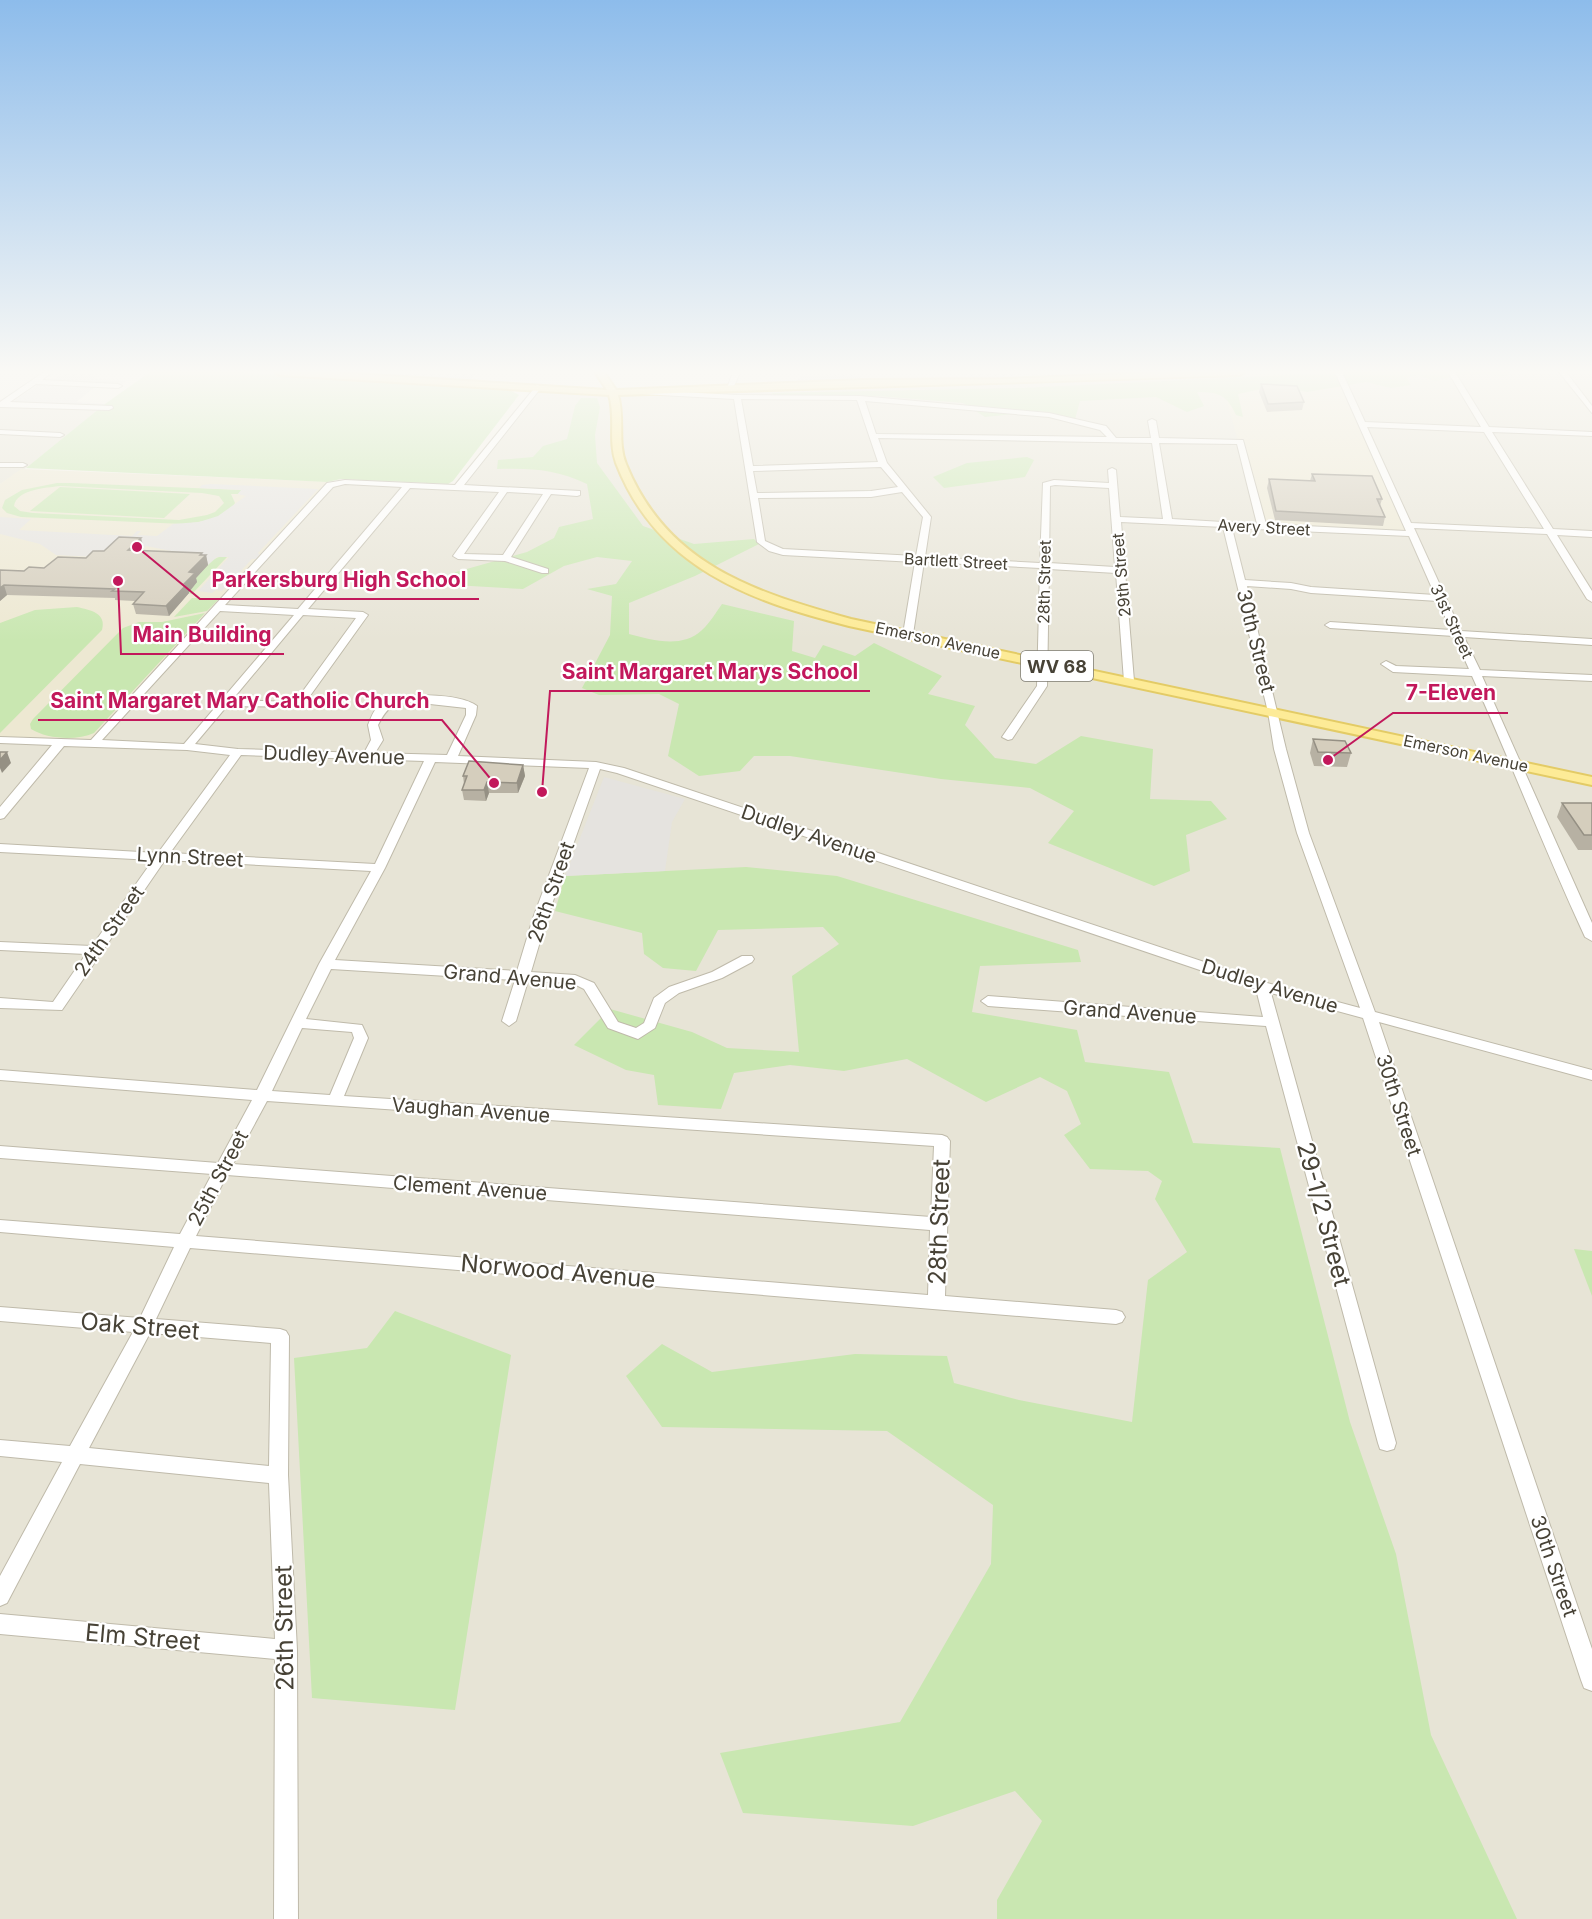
<svg xmlns="http://www.w3.org/2000/svg" width="1592" height="1919" viewBox="0 0 1592 1919" font-family="Inter,sans-serif">
	<rect width="100%" height="100%" fill="#f4f1e8"/>
	<!-- residential -->
	<g fill="#e7e4d6">
		<polygon points="1338,372 1592,372 1592,1919 0,1919 0,740 330,485 338,483 457,488 537,387 613,393 1219,373 1240,442"/>
		<polygon points="0,406 102,407 26,468 0,484"/>
	</g>
	<!-- education -->
	<g fill="#ede8d2">
		<polygon points="1338,372 1412,534 1262,526 1219,373"/>
		<polygon points="21,469 333,482 93,744 0,740 0,484"/>
	</g>
	<!-- green -->
	<g fill="#c9e7b1" fill-rule="evenodd">
		<polygon points="150,372 240,372 508,389 519,395 453,481 448,484 341,479 327,482 26,468 105,404"/>
		<path d="M1351 372H1509L1508 376 1466 374 1435 381 1418 375 1406 377 1411 385 1391 388 1366 382 1307 392 1275 386 1238 394 1243 417 1236 415C1227 395 1219 392 1197 392L1204 406 1187 412 1156 397 1080 401 1074 423 1040 411 985 417 963 403 877 396H777L771 393 1020 388Z"/>
		<path d="M581 398H597L600 407 595 435 597 463 643 526 694 544 754 539 759 544 695 576 629 603V634C652 640 682 649 702 630 710 623 716 612 722 604L794 621 792 651 815 658 823 645 855 656 874 643 942 676 928 694 975 706 965 725 995 758 1036 764 1081 736 1153 749 1150 799 1211 801 1227 819 1186 835 1190 871 1154 886 1048 843 1074 811 1030 788 941 779 790 756H754L740 771 699 776 668 756 679 704 659 694 599 695 582 688 610 635 612 596 587 589 616 584 632 561 597 557 564 566 523 589 453 585 449 574 527 552 554 538 559 527 593 519 587 484C555 469 532 468 497 469L498 460 533 457 543 446 567 439 575 406Z"/>
		<polygon points="1027,457 1034,460 1025,477 944,488 933,477 967,463"/>
		<path d="M57 483H71L242 490 238 494H231L235 503C225 519 201 522 184 524L21 517 7 513 2 508 5 500 22 490ZM60 486 202 493 219 496 224 503 215 512 207 515 179 520 33 513 20 511 14 506C17 489 46 488 60 486Z"/>
		<polygon points="60,487 190,494 164,518 30,511"/>
		<path d="M219 557H227L192 594 187 593C192 581 206 561 219 557Z"/>
		<polygon points="192,598 219,599 207,611 174,617"/>
		<path d="M77 607C90 610 107 613 102 630L0 733V623L35 610Z"/>
		<path d="M205 613 94 733C76 741 47 739 31 729L30 724 33 719 123 628 139 622H162Z"/>
		<polygon points="746,867 837,876 1078,950 1081,962 980,966 972,1012 1077,1030 1085,1062 1169,1072 1193,1143 1280,1148 1350,1422 1396,1554 1431,1735 1517,1919 997,1919 997,1900 1042,1821 1015,1791 913,1826 743,1813 720,1753 900,1722 991,1564 993,1505 887,1431 662,1427 626,1376 662,1344 712,1372 855,1354 947,1356 954,1383 1019,1400 1132,1422 1148,1280 1187,1252 1155,1199 1162,1181 1148,1171 1090,1169 1064,1135 1081,1124 1067,1091 1040,1077 986,1102 907,1059 844,1071 790,1065 734,1073 721,1109 658,1105 654,1075 626,1070 574,1045 610,1009 692,1032 727,1048 799,1052 792,976 839,944 823,927 718,930 696,971 663,968 644,954 642,933 555,911 565,876"/>
		<polygon points="1574,1249 1592,1251 1592,1296"/>
		<polygon points="395,1311 511,1355 455,1710 312,1698 294,1358 367,1348"/>
	</g>
	<!-- parking -->
	<g fill="#e5e3df">
		<polygon points="64,372 96,372 91,376 97,376 94,379 127,380 117,389 95,387 76,402 105,404 98,408 8,405 39,384 48,384"/>
		<polygon points="370,372 477,372 469,381 380,376"/>
		<polygon points="960,372 1066,372 1066,374 982,377 968,377"/>
		<polygon points="859,374 861,380 795,383 801,376"/>
		<polygon points="211,484 318,489 258,553 260,555 256,559 252,559 222,591 216,590 212,593 198,591 229,557 217,557 208,565 202,565 187,554 146,546 144,548 116,546 96,557 56,555 40,544 0,534 0,517 31,519 19,530 132,536 137,531 141,531 137,535 157,536 173,524 199,522 218,516 246,496 238,494 241,490 199,488 202,485"/>
		<polygon points="604,777 685,799 672,822 665,871 565,876"/>
	</g>
	<g fill="none" stroke-linecap="round" stroke-linejoin="round">
		<defs>
			<g id="minor">
				<polygon points="44,372 52,372 42,380 118,384 122,386 118,388 36,384 10,402 112,406 113,408 109,410 0,407 0,402"/>
				<polygon points="733,372 740,372 732,391 726,391"/>
				<path d="M1335 372H1342L1365 422 1481 427 1448 372H1455L1489 427 1592 432V436L1492 432 1553 529 1592 531V537L1557 535 1592 591V602L1587 599 1547 534 1414 528 1461 631 1592 639V645L1464 637 1480 670 1592 675V681L1482 676 1592 923V941L1585 937C1545 851 1511 762 1472 676L1393 672 1381 664 1386 661 1396 666 1469 669 1454 636 1330 628 1325 625 1330 622 1451 630 1438 601 1311 593 1291 589 1247 586 1286 749 1309 833 1375 1012 1592 1070V1080L1379 1022 1592 1649V1691L1584 1688 1581 1680 1363 1018 1271 993 1396 1443 1394 1449 1387 1451 1380 1449 1378 1443 1266 1026 988 1006 981 1001 988 996 1263 1017 1256 989 617 773 600 769 547 918 531 972 575 975 594 983 618 1022 636 1028 644 1023 654 998 669 987 712 972 742 956H752L754 959 752 962 722 978 679 993 665 1003 655 1028 638 1039 608 1028 584 989 572 983 528 981 516 1021 509 1026 502 1021 515 980 331 969 306 1019 362 1025 368 1038 344 1096 942 1135 947 1137 950 1141 945 1296 1116 1310 1122 1312 1125 1317 1122 1322 1116 1324 190 1248 156 1319 280 1329 286 1331 289 1336 288 1475 297 1650 298 1919H274L275 1659 0 1634V1614L275 1639 269 1483 80 1464 7 1603 0 1606V1576L62 1462 0 1456V1440L70 1446 133 1332 0 1321V1307L140 1318 174 1247 0 1232V1220L180 1234 212 1174 0 1158V1146L218 1163 252 1100 0 1080V1070L257 1090 319 964 371 871 165 860 62 1010 0 1008V998L53 1002 86 954 0 950V942L92 946 153 860 0 852V844L158 853 230 755 187 750 64 746 4 818 0 819V807L52 745 0 743V737L91 740 327 483 345 480 455 485 537 385 541 387 540 389 464 485 580 491V495L577 496 551 494 511 557 548 569V573H542L505 561 458 559 453 556 499 492 410 488 308 609 363 612 368 615 302 707 227 706 195 744 238 749 364 753 371 740 368 725C371 718 373 710 380 705 397 691 461 693 477 706L476 715 458 756 596 762 624 768 1267 983 1360 1008 1297 833 1274 749 1268 712 1223 527 1121 522 1134 681 1129 684 1124 681 1116 573 1049 569 1047 686 1012 739 1008 740 1002 737 1037 686 1040 568 924 562 913 634 908 637 904 636 903 634 915 562 783 555 769 551 757 542 734 399 642 394 638 392 642 390 737 395 860 396 1049 413 1106 426 1116 438H1151L1148 421 1152 419 1156 421 1159 438 1243 440 1266 524 1406 531ZM741 399 857 400 878 462 753 466ZM865 401 1049 417 1100 430 1107 437 876 434ZM1367 427 1484 432 1544 529 1411 523ZM878 438 1152 443 1163 519 1120 517 1116 470 1112 468 1108 470 1109 483 1054 480 1043 483 1040 563 925 557 931 517 887 463ZM1159 443 1237 444 1257 524 1172 519ZM881 467 898 487 871 491 757 493 753 471ZM345 484 402 487 298 609 225 605 333 487ZM1055 485 1109 488 1115 567 1049 563 1050 486ZM507 492 543 494 503 555 464 554ZM902 492 923 517 916 556 783 549 765 541 758 498 871 497ZM1232 528 1409 536 1435 595 1311 587 1291 583 1245 580ZM220 611 294 615 184 744 102 740ZM303 615 356 618 295 702 232 700ZM412 702 466 708V715L447 755 375 753 383 740 378 725C388 706 392 704 412 702ZM241 755 424 761 375 864 170 853ZM435 762 589 768 533 918 517 971 335 960 385 868ZM302 1028 352 1032 354 1038 330 1095 272 1091ZM267 1101 934 1146 931 1217 233 1164ZM227 1175 930 1230 928 1295 196 1236ZM150 1333 271 1343 269 1466 89 1448Z"/>
				<polygon points="1559,372 1566,372 1592,406 1592,413"/>
				<polygon points="0,430 60,433 64,435 60,437 0,434"/>
				<polygon points="0,463 23,463 27,465 23,467 0,467"/>
			</g>
			<path id="major" d="M275 372H325L607 390 595 372H604L616 390 863 380 1004 379 1172 372H1244L1240 375C1033 383 825 387 618 395 625 418 617 442 626 464 667 565 754 592 851 619L1592 777V785L849 626C749 601 656 567 616 463 608 441 616 417 609 395L279 375Z"/>
		</defs>
		<!-- minor casing -->
		<use href="#minor" stroke="#bfbaaa" stroke-width="2"/>
		<!-- major casing -->
		<use href="#major" stroke="#e3cb66" stroke-width="4"/>
		<!-- minor -->
		<use href="#minor" fill="#fff" fill-rule="evenodd"/>
		<!-- major -->
		<use href="#major" fill="#fdeb97" fill-rule="evenodd"/>
	</g>
	<!-- wall -->
	<g fill="#b7b1a3">
		<polygon points="1261,384 1304,402 1302,410 1267,412 1259,392"/>
		<polygon points="1312,474 1382,499 1380,506 1385,517 1383,526 1275,520 1267,488 1269,479 1310,481"/>
		<polygon points="144,548 140,551 202,553 202,555 206,555 208,565 196,578 197,582 189,592 189,593 169,616 136,614 133,604 135,601 115,600 115,598 7,595 0,601 0,570 24,571 44,568 86,558"/>
		<polygon points="1313,739 1351,753 1347,767 1314,766 1310,753"/>
		<polygon points="523,765 525,776 518,793 489,793 486,801 464,800 462,790 464,784 463,776"/>
		<polygon points="1562,803 1592,803 1592,850 1578,850 1557,817"/>
	</g>
	<!-- shaded-wall -->
	<g fill="#959084">
		<polygon points="141,538 144,548 131,560 128,550"/>
		<polygon points="202,553 203,558 206,555 208,565 196,578 197,582 189,592 189,593 169,616 166,606 184,584 189,572"/>
		<polygon points="4,585 7,595 0,601 0,588"/>
		<polygon points="7,752 11,763 2,773 0,768 0,760"/>
		<polygon points="523,765 525,776 518,793 517,783"/>
		<polygon points="487,782 489,793 486,801 484,790"/>
	</g>
	<!-- building -->
	<g fill="#d5cebd" stroke="#959084" stroke-width="1.5">
		<polygon points="1261,384 1297,386 1304,402 1268,404"/>
		<polygon points="1312,474 1372,476 1382,499 1377,499 1385,517 1276,511 1269,479 1315,481"/>
		<polygon points="119,537 141,538 128,550 202,553 200,555 206,555 189,572 195,573 184,584 187,584 166,606 133,604 144,592 112,591 115,589 4,585 0,588 0,570 24,571 29,567 44,568 58,557 86,558 93,551 104,551"/>
		<polygon points="1313,739 1345,741 1351,753 1318,752"/>
		<polygon points="0,752 7,752 0,760"/>
		<polygon points="469,761 523,765 517,783 487,782 484,790 462,790 467,776 463,776"/>
		<polygon points="1562,803 1592,803 1592,835 1584,835"/>
	</g>
	<!-- sky -->
	<linearGradient id="sky" x2="0" y2="1"><stop stop-color="#8dbceb"/><stop offset="0.58" stop-color="#faf9f5"/><stop offset="1" stop-color="#faf9f5" stop-opacity="0"/></linearGradient>
	<rect width="1592" height="641" fill="url(#sky)"/>
	<g text-anchor="middle" dominant-baseline="central" stroke-width="4.5" stroke-linejoin="round" paint-order="stroke">
		<!-- far-street labels -->
		<g font-size="16" fill="#474236" stroke="#fff">
			<text transform="translate(1264 527) rotate(3)">Avery Street</text>
			<text transform="translate(956 561) rotate(3)">Bartlett Street</text>
			<text transform="translate(1121 575) rotate(-95)">29th Street</text>
			<text transform="translate(1044 582) rotate(-89)">28th Street</text>
			<text transform="translate(1452 621) rotate(65)">31st Street</text>
			<text transform="translate(938 640) rotate(12)">Emerson Avenue</text>
			<text transform="translate(1466 753) rotate(12)">Emerson Avenue</text>
		</g>
		<!-- shield labels -->
		<rect fill="#fff" stroke="#7e7b72" stroke-width="1.5" x="1021" y="651" width="72" height="30" rx="4.5"/>
		<g font-size="18" font-weight="bold" fill="#474236">
			<text x="1057" y="666">WV 68</text>
		</g>
		<!-- street labels -->
		<g font-size="20" fill="#474236" stroke="#fff">
			<text transform="translate(1256 641) rotate(76)">30th Street</text>
			<text transform="translate(334 755) rotate(2)">Dudley Avenue</text>
			<text transform="translate(809 834) rotate(19)">Dudley Avenue</text>
			<text transform="translate(190 857) rotate(3)">Lynn Street</text>
			<text transform="translate(551 892) rotate(-71)">26th Street</text>
			<text transform="translate(109 931) rotate(-55)">24th Street</text>
			<text transform="translate(510 977) rotate(5)">Grand Avenue</text>
			<text transform="translate(1270 986) rotate(17)">Dudley Avenue</text>
			<text transform="translate(1130 1012) rotate(4)">Grand Avenue</text>
			<text transform="translate(1399 1105) rotate(72)">30th Street</text>
			<text transform="translate(471 1110) rotate(4)">Vaughan Avenue</text>
			<text transform="translate(218 1178) rotate(-62)">25th Street</text>
			<text transform="translate(470 1188) rotate(4)">Clement Avenue</text>
			<text transform="translate(1554 1566) rotate(71)">30th Street</text>
		</g>
		<!-- near-street labels -->
		<g font-size="24" fill="#474236" stroke="#fff">
			<text transform="translate(1324 1214) rotate(75)">29-1/2 Street</text>
			<text transform="translate(939 1222) rotate(-88)">28th Street</text>
			<text transform="translate(558 1271) rotate(5)">Norwood Avenue</text>
			<text transform="translate(140 1326) rotate(5)">Oak Street</text>
			<text transform="translate(284 1628) rotate(-91)">26th Street</text>
			<text transform="translate(143 1637) rotate(5)">Elm Street</text>
		</g>
	</g>
	<!-- callouts -->
	<path fill="none" stroke="#c2185b" stroke-width="2" d="M137 547L200 599H479M118 581L121 654H284M542 792L550 691H870M1328 760L1393 713H1508M494 783L442 720H38"/>
	<g fill="#c2185b" stroke="#fff" stroke-width="2">
		<circle cx="137" cy="547" r="6"/>
		<circle cx="118" cy="581" r="6"/>
		<circle cx="542" cy="792" r="6"/>
		<circle cx="1328" cy="760" r="6"/>
		<circle cx="494" cy="783" r="6"/>
	</g>
	<g font-size="21" text-anchor="middle" font-weight="bold" fill="#c2185b" stroke="#fff" stroke-width="4.5" stroke-linejoin="round" paint-order="stroke">
		<text x="339" y="587">Parkersburg High School</text>
		<text x="202" y="642">Main Building</text>
		<text x="710" y="679">Saint Margaret Marys School</text>
		<text x="1451" y="700">7-Eleven</text>
		<text x="240" y="708">Saint Margaret Mary Catholic Church</text>
	</g>
</svg>
